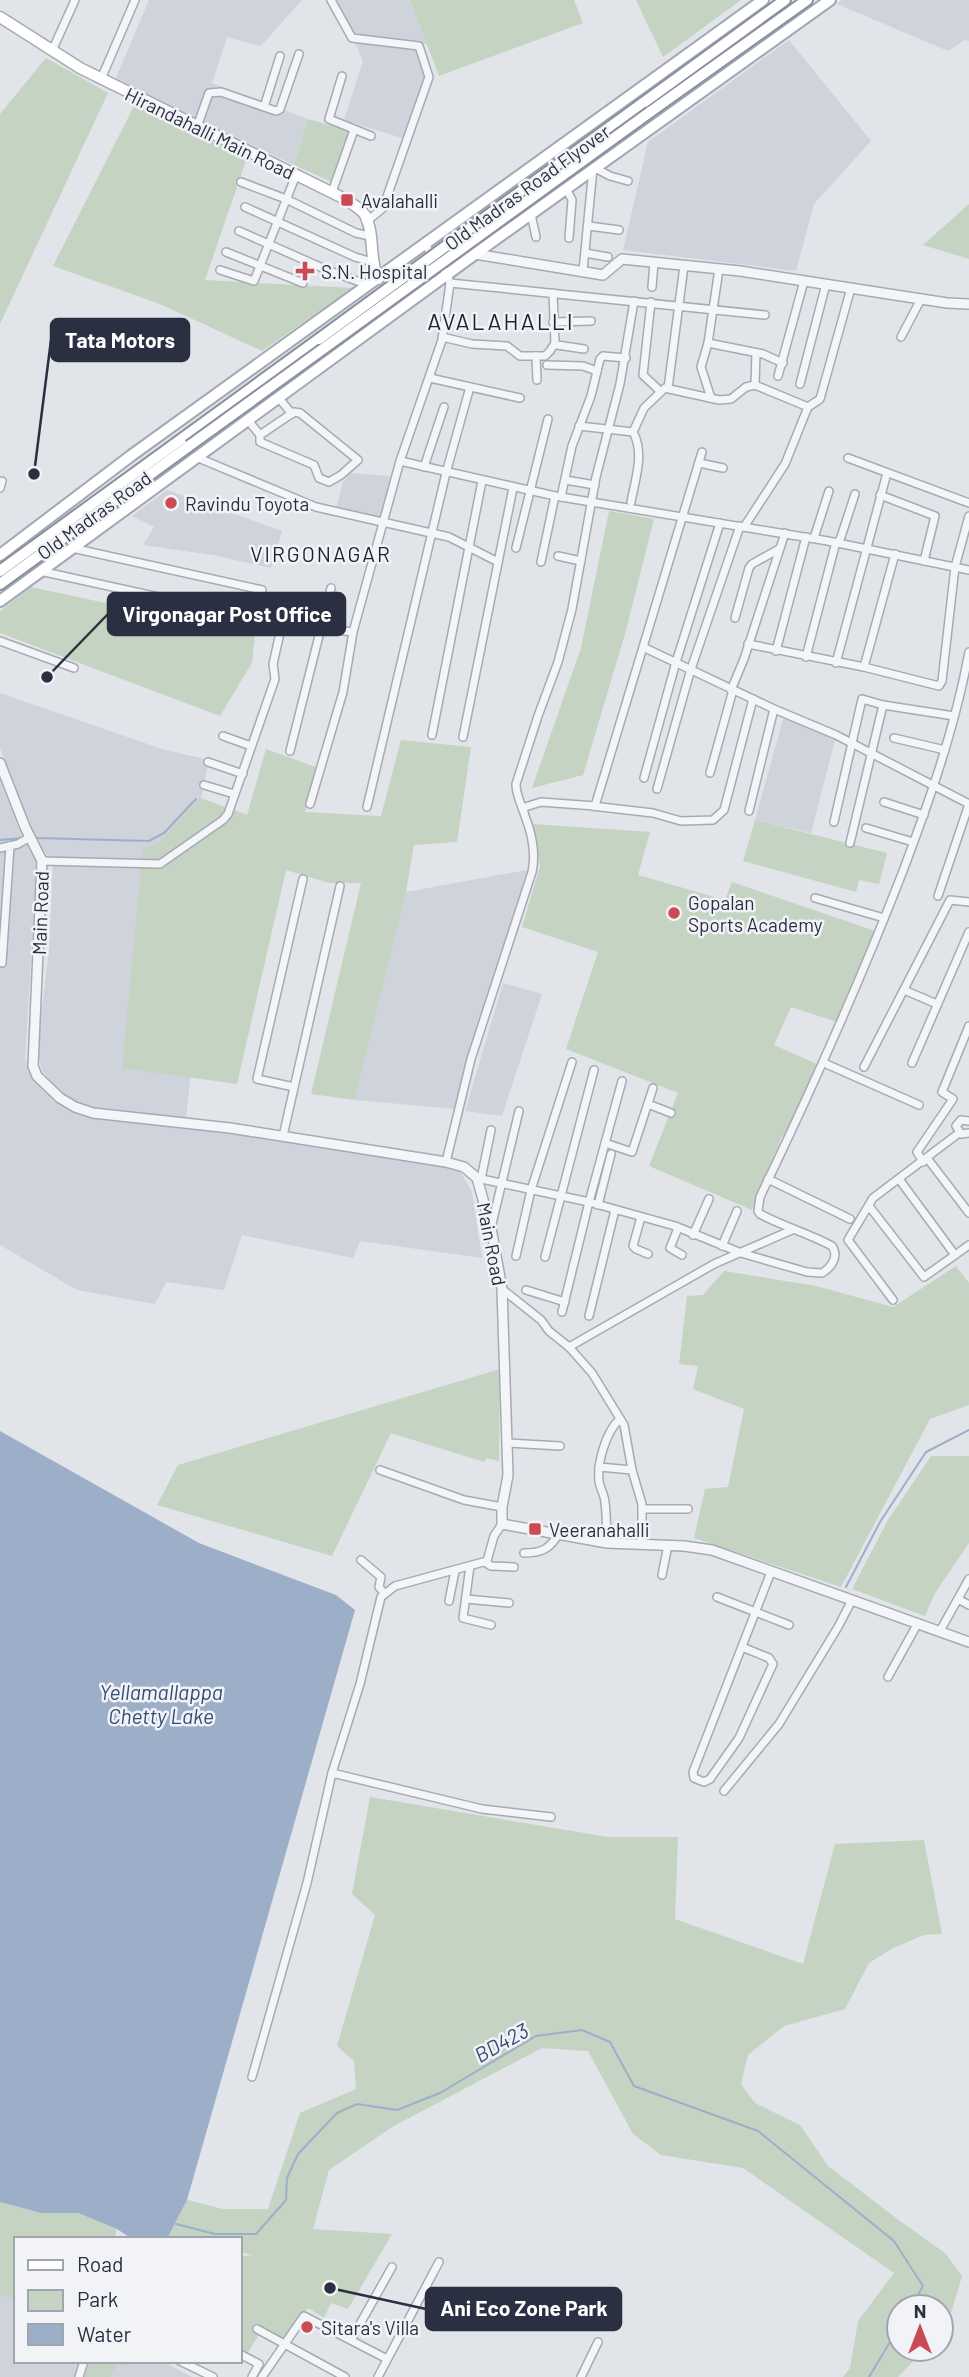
<svg xmlns="http://www.w3.org/2000/svg" width="969" height="2377" viewBox="0 0 969 2377" font-family="Barlow,sans-serif">
	<rect width="100%" height="100%" fill="#e1e4e9"/>
	<!-- built -->
	<g fill="#cfd3db">
		<polygon points="149,0 302,0 261,46 227,37 212,83 308,119 294,165 115,80"/>
		<polygon points="337,0 410,0 427,44 355,35"/>
		<polygon points="842,0 969,0 969,41 965,40 948,51 837,4"/>
		<polygon points="789,40 871,141 814,204 796,271 623,250 648,142"/>
		<polygon points="355,42 418,49 424,78 405,139 344,120 363,61"/>
		<polygon points="351,473 391,476 380,520 336,509 343,482"/>
		<polygon points="167,490 282,531 271,568 213,555 143,545 154,527 132,516"/>
		<polygon points="0,693 162,749 209,760 201,798 247,815 234,858 190,1080 186,1119 93,1110 61,1094 42,1070 37,1053 49,949 53,864 33,834 0,748"/>
		<polygon points="784,716 835,740 811,833 755,820"/>
		<polygon points="0,780 22,837 37,861 25,1060 35,1078 93,1117 211,1129 458,1168 472,1192 482,1258 360,1241 353,1258 242,1235 224,1290 166,1282 155,1304 77,1290 0,1245"/>
		<polygon points="527,870 456,1109 355,1100 406,892"/>
		<polygon points="503,983 542,994 502,1116 465,1111"/>
		<polygon points="0,2296 16,2299 16,2361 81,2361 77,2377 0,2377"/>
		<polygon points="90,2361 162,2361 192,2377 84,2377"/>
	</g>
	<!-- green -->
	<g fill="#c5d3c3">
		<polygon points="410,0 574,0 583,23 439,76"/>
		<polygon points="636,0 741,0 663,57"/>
		<polygon points="46,58 108,93 0,324 0,114"/>
		<polygon points="135,104 247,158 205,280 353,288 262,351 160,304 53,266"/>
		<polygon points="308,119 351,131 332,182 294,165"/>
		<polygon points="969,204 969,259 923,245"/>
		<polygon points="609,511 654,519 625,634 583,775 532,788 581,648"/>
		<polygon points="31,587 255,635 252,663 220,716 0,633 0,611"/>
		<polygon points="401,740 471,747 457,842 414,845 406,892 355,1100 311,1094 361,883 329,883 286,870 237,1084 122,1068 143,848 158,843 200,798 247,815 266,749 318,768 305,812 381,816"/>
		<polygon points="755,820 887,853 879,884 859,880 856,892 743,861"/>
		<polygon points="533,824 650,832 638,875 725,900 732,882 875,931 837,1022 791,1007 774,1045 817,1064 787,1132 781,1138 752,1210 649,1166 678,1093 566,1049 598,952 522,927 540,866"/>
		<polygon points="956,1266 969,1283 969,1405 930,1419 841,1587 694,1538 705,1489 728,1487 744,1409 693,1389 698,1366 679,1364 687,1296 703,1295 724,1271 816,1286 893,1307"/>
		<polygon points="500,1369 499,1461 486,1458 484,1462 391,1433 332,1556 157,1505 178,1465"/>
		<polygon points="931,1456 969,1456 969,1543 935,1593 925,1616 852,1589 888,1520"/>
		<polygon points="370,1797 608,1837 678,1837 675,1919 803,1964 835,1844 924,1840 942,1934 924,1935 893,1948 869,1963 845,2009 784,2026 748,2055 741,2084 755,2103 800,2125 828,2166 900,2221 945,2253 962,2276 947,2327 941,2333 941,2307 899,2307 899,2349 925,2349 898,2377 843,2377 850,2368 858,2321 894,2273 743,2168 661,2155 633,2134 588,2051 542,2048 392,2127 329,2170 313,2229 392,2234 348,2309 331,2303 324,2318 308,2308 284,2341 263,2328 247,2354 240,2351 240,2257 253,2255 240,2252 240,2239 167,2239 187,2200 223,2209 268,2209 300,2113 356,2089 354,2061 337,2046 375,1915 352,1894"/>
		<polygon points="0,2202 41,2213 78,2213 117,2229 114,2239 16,2239 16,2299 0,2296"/>
		<polygon points="90,2361 128,2361 126,2366 117,2363 110,2377 84,2377"/>
	</g>
	<!-- water -->
	<polygon fill="#9dafc8" points="0,1431 199,1543 336,1595 355,1610 187,2200 167,2239 132,2239 117,2229 78,2213 41,2213 0,2202"/>
	<g fill="none" stroke-linecap="round" stroke-linejoin="round">
		<!-- stream -->
		<g stroke="#9dafc8" stroke-width="2">
			<polyline points="36,838 149,841 164,833 196,799"/>
			<polyline points="0,840 23,838"/>
			<polyline points="846,1587 880,1522 926,1452 969,1430"/>
			<polyline points="176,2224 215,2234 256,2234 286,2200 287,2178 298,2154 337,2113 357,2104 397,2110 440,2093 536,2036 582,2030 610,2042 634,2086 758,2131 894,2241 923,2286 911,2307"/>
			<polyline points="869,2377 899,2327"/>
		</g>
		<defs>
			<g id="minor">
				<polyline points="331,0 352,38 419,46 429,77 383,208 366,222"/>
				<polyline points="52,51 75,0"/>
				<polyline points="342,76 329,119 371,136"/>
				<polyline points="101,79 135,0"/>
				<polyline points="264,107 280,56"/>
				<polyline points="197,127 209,93 221,92 276,111 280,109 299,54"/>
				<polyline points="595,168 610,176 628,181"/>
				<polyline points="241,182 286,199 356,233 370,236"/>
				<polyline points="566,188 572,200 569,238"/>
				<polyline points="332,192 354,130"/>
				<polyline points="245,207 355,257 372,262"/>
				<polyline points="531,214 536,237"/>
				<polyline points="589,226 619,230"/>
				<polyline points="239,231 327,270 368,285"/>
				<polyline points="226,252 303,283"/>
				<polyline points="585,253 608,257"/>
				<polyline points="719,269 708,343 763,354 783,363"/>
				<polyline points="220,270 254,281 296,175"/>
				<polyline points="583,271 593,169"/>
				<polyline points="450,283 765,315"/>
				<polyline points="652,287 654,263"/>
				<polyline points="651,302 643,375 660,391"/>
				<polyline points="553,322 591,321"/>
				<polyline points="442,337 472,344 507,346 520,356 545,356 550,351 555,343 553,293"/>
				<polyline points="901,337 921,299"/>
				<polyline points="555,343 557,345 584,349"/>
				<polyline points="708,343 701,367 711,398"/>
				<polyline points="536,356 537,380"/>
				<polyline points="547,365 583,366 597,371"/>
				<polyline points="778,376 804,281"/>
				<polyline points="430,378 520,398"/>
				<polyline points="800,384 826,284"/>
				<polyline points="755,385 756,353"/>
				<polyline points="668,388 684,266"/>
				<polyline points="278,397 292,414"/>
				<polygon points="294,412 300,413 358,460 341,475 329,482 319,478 314,465 260,442 260,435"/>
				<polyline points="247,419 260,435"/>
				<path d="M579 426 633 432C645 453 635 480 631 502"/>
				<polyline points="633,432 644,408 665,388 719,400 731,399 746,387 755,385 808,407"/>
				<polyline points="196,457 316,507 449,537 498,562"/>
				<polyline points="848,458 969,503"/>
				<polyline points="400,461 555,496 828,541 969,570"/>
				<polyline points="699,463 723,468"/>
				<polyline points="424,467 444,407"/>
				<polyline points="565,480 595,485"/>
				<polyline points="0,488 2,481"/>
				<polyline points="880,495 935,516 924,561"/>
				<polyline points="561,497 572,446 591,396 600,359 603,356 626,358"/>
				<polyline points="744,527 785,464 808,407 820,399 851,288"/>
				<polyline points="814,538 829,491"/>
				<polyline points="839,543 855,494"/>
				<polyline points="72,548 262,590"/>
				<polyline points="516,548 548,419"/>
				<polyline points="558,556 581,561"/>
				<polyline points="541,562 555,496"/>
				<polyline points="40,571 282,624 353,632 400,461 442,340 450,283 447,274 425,245"/>
				<polyline points="735,618 749,568 752,564 779,549"/>
				<polyline points="0,641 74,668"/>
				<polyline points="748,644 864,667 939,686 942,681 955,567 969,516"/>
				<polyline points="645,648 774,709 836,735 969,804"/>
				<polyline points="776,651 806,537"/>
				<polyline points="806,657 836,542"/>
				<polyline points="836,663 887,473"/>
				<polyline points="864,667 895,554"/>
				<polyline points="731,690 744,659 785,533"/>
				<polyline points="432,735 482,481"/>
				<polyline points="223,736 251,746"/>
				<polyline points="463,737 513,488"/>
				<polyline points="894,738 945,750"/>
				<polyline points="290,751 331,588"/>
				<polyline points="208,762 243,774"/>
				<polyline points="710,773 733,690"/>
				<polyline points="644,778 676,662 720,523"/>
				<polyline points="204,785 234,794"/>
				<polyline points="657,789 691,669 740,526"/>
				<polyline points="884,802 924,815"/>
				<polyline points="310,804 343,692 353,632"/>
				<polyline points="592,806 653,813 681,821 713,820 724,810 753,699"/>
				<polyline points="367,807 446,473 470,387"/>
				<polyline points="522,808 541,802 595,806 702,452"/>
				<polyline points="749,811 774,709"/>
				<polyline points="834,822 862,699 883,705 954,716"/>
				<polyline points="866,828 913,842"/>
				<polyline points="850,843 883,705"/>
				<polyline points="0,848 18,844 30,837"/>
				<polyline points="42,861 160,864 223,820 228,814 275,679 273,664 282,624"/>
				<polyline points="938,896 969,804"/>
				<polyline points="815,898 884,918"/>
				<polyline points="2,963 10,846"/>
				<polyline points="904,990 937,1004"/>
				<polyline points="824,1063 919,1105"/>
				<polyline points="912,1063 969,932"/>
				<polyline points="864,1067 950,900 969,902"/>
				<polyline points="294,1087 257,1079 303,879"/>
				<polyline points="648,1104 671,1113"/>
				<polyline points="969,1121 961,1120 956,1126 961,1134 969,1133"/>
				<polyline points="283,1136 340,886"/>
				<polyline points="605,1143 632,1152 653,1088"/>
				<polyline points="927,1158 969,1213"/>
				<path d="M446 1162 471 1059 532 872C536 854 532 834 525 816 522 805 516 796 516 784L538 716 558 662 572 609 596 477 620 384 634 301"/>
				<polyline points="923,1162 917,1152 953,1099 942,1092 969,1026"/>
				<path d="M477 1178 589 1202 675 1226 741 1253 807 1272 822 1273C832 1267 839 1256 832 1246 808 1233 784 1227 760 1214L758 1211 760 1197C812 1089 860 982 903 871 930 799 955 728 969 652"/>
				<polyline points="481,1179 491,1130"/>
				<polyline points="768,1179 850,1219"/>
				<polyline points="598,1205 611,1154"/>
				<polyline points="869,1206 924,1277 955,1255 899,1179"/>
				<polyline points="641,1217 633,1246 636,1249 648,1254"/>
				<polyline points="491,1228 519,1111"/>
				<polyline points="678,1228 670,1248 682,1255"/>
				<polyline points="693,1235 709,1199"/>
				<polyline points="722,1246 737,1211"/>
				<polyline points="955,1255 969,1245"/>
				<polyline points="516,1256 531,1190 572,1062"/>
				<polyline points="545,1257 594,1070"/>
				<polyline points="502,1289 541,1320 549,1331 569,1347 592,1373 624,1425 632,1470"/>
				<polyline points="526,1290 565,1302"/>
				<polyline points="893,1300 848,1240 873,1198 959,1133"/>
				<polyline points="562,1312 589,1202 622,1081"/>
				<polyline points="589,1316 615,1210"/>
				<polyline points="569,1347 714,1264 792,1230"/>
				<polyline points="508,1443 560,1446"/>
				<polyline points="599,1467 632,1470 642,1504 642,1544"/>
				<polyline points="380,1470 464,1500 502,1507"/>
				<polyline points="642,1509 688,1509"/>
				<path d="M607 1543C606 1530 607 1516 605 1503 605 1495 600 1489 599 1481 597 1463 606 1431 620 1419"/>
				<path d="M524 1553C542 1553 550 1549 559 1533"/>
				<polyline points="361,1560 381,1577 379,1587 384,1593"/>
				<polyline points="485,1562 491,1566 514,1567"/>
				<polyline points="470,1566 463,1618 491,1625"/>
				<polyline points="662,1575 668,1545"/>
				<polyline points="717,1597 789,1625"/>
				<polyline points="466,1599 509,1603"/>
				<polyline points="958,1599 969,1605"/>
				<polyline points="449,1601 455,1571"/>
				<polyline points="940,1631 969,1579"/>
				<path d="M742 1647 769 1658 773 1664 739 1738 710 1779 704 1782 694 1778 693 1772C719 1705 745 1638 771 1572"/>
				<polyline points="888,1677 918,1623"/>
				<polyline points="332,1773 482,1809 551,1817"/>
				<polyline points="724,1791 779,1724 838,1627 852,1600"/>
				<polyline points="252,2077 307,1883 332,1773 360,1684 381,1597 395,1586 487,1561 494,1536 502,1524"/>
				<polyline points="257,2329 345,2377"/>
				<polyline points="351,2340 392,2267"/>
				<polyline points="240,2354 259,2364 252,2377"/>
				<polyline points="180,2361 213,2377"/>
				<polyline points="79,2377 84,2361"/>
				<polyline points="262,2377 304,2316 387,2359"/>
				<polyline points="378,2377 439,2262"/>
				<polyline points="581,2377 598,2342"/>
			</g>
			<g id="tertiary">
				<polyline points="475,254 603,275 622,259 740,271 947,303 969,304"/>
				<polyline points="0,763 25,827 42,861 33,1066 37,1076 60,1098 75,1107 93,1113 230,1128 446,1162 464,1167 477,1178 491,1228 502,1289 508,1475 502,1507 502,1524 607,1543 684,1546 712,1550 969,1642"/>
			</g>
			<path id="secondary" d="M0 17 80 68 347 200C352 204 361 209 365 215 375 234 369 259 378 279"/>
			<g id="primary">
				<polyline points="0,555 132,455 763,0"/>
				<polyline points="0,601 475,254 830,0"/>
			</g>
			<g id="trunk">
				<polyline points="650,112 807,0"/>
				<polyline points="472,227 785,0"/>
				<polyline points="0,571 319,339"/>
				<polyline points="0,584 189,446"/>
			</g>
		</defs>
		<!-- minor casing -->
		<use href="#minor" stroke="#a6aab3" stroke-width="10"/>
		<!-- tertiary casing -->
		<use href="#tertiary" stroke="#a6aab3" stroke-width="12"/>
		<!-- secondary casing -->
		<use href="#secondary" stroke="#a6aab3" stroke-width="13"/>
		<!-- primary casing -->
		<use href="#primary" stroke="#a1a7b5" stroke-width="14"/>
		<!-- trunk casing -->
		<use href="#trunk" stroke="#89909f" stroke-width="14"/>
		<!-- minor -->
		<use href="#minor" stroke="#f4f5f8" stroke-width="7"/>
		<!-- tertiary -->
		<use href="#tertiary" stroke="#f4f5f8" stroke-width="9"/>
		<!-- secondary -->
		<use href="#secondary" stroke="#fff" stroke-width="10"/>
		<!-- primary -->
		<use href="#primary" stroke="#fff" stroke-width="10"/>
		<!-- trunk -->
		<use href="#trunk" stroke="#fff" stroke-width="10"/>
		<defs>
			<g id="trunk-bridge">
				<polyline points="319,339 472,227"/>
				<polyline points="189,446 650,112"/>
			</g>
		</defs>
		<!-- trunk-bridge casing -->
		<use href="#trunk-bridge" stroke="#89909f" stroke-width="14" stroke-linecap="butt"/>
		<!-- trunk-bridge -->
		<use href="#trunk-bridge" stroke="#fff" stroke-width="10"/>
	</g>
	<!-- markers -->
	<g fill="#ca4b53" stroke="#f1f3f7" stroke-width="2.5">
		<rect x="340" y="193" width="14" height="14" rx="3.5"/>
		<path d="M301.5 260.5h7v7h7v7h-7v7h-7v-7h-7v-7h7z"/>
		<circle cx="171" cy="503" r="7"/>
		<circle cx="674" cy="913" r="7"/>
		<rect x="528" y="1522" width="14" height="14" rx="3.5"/>
		<circle cx="307" cy="2327" r="7"/>
	</g>
	<g text-anchor="middle" dominant-baseline="central" stroke-width="5" stroke-linejoin="round" paint-order="stroke">
		<!-- street labels -->
		<g font-size="19" fill="#2a3041" stroke="#f1f3f7">
			<text transform="translate(210 133) rotate(26)">Hirandahalli Main Road</text>
			<text transform="translate(527 187) rotate(-36)">Old Madras Road Flyover</text>
			<text transform="translate(94 515) rotate(-36)">Old Madras Road</text>
			<text transform="translate(40 913) rotate(-88)">Main Road</text>
			<text transform="translate(492 1244) rotate(79)">Main Road</text>
		</g>
		<!-- poi labels -->
		<g font-size="19" fill="#2a3041" stroke="#f1f3f7" text-anchor="start">
			<text x="361" y="200">Avalahalli</text>
			<text x="321" y="271">S.N. Hospital</text>
			<text x="185" y="503">Ravindu Toyota</text>
			<text x="688" y="902">Gopalan<tspan x="688" dy="22">Sports Academy</tspan></text>
			<text x="549" y="1529">Veeranahalli</text>
			<text x="321" y="2327">Sitara's Villa</text>
		</g>
		<!-- neighbourhood labels -->
		<g font-size="21" letter-spacing="2" fill="#1c2231" stroke="#f1f3f7">
			<text x="321" y="553">VIRGONAGAR</text>
		</g>
		<!-- water labels -->
		<g font-size="21" font-style="italic" fill="#354c73" stroke="#f1f3f7">
			<text x="161" y="1691">Yellamallappa<tspan x="161" dy="24">Chetty Lake</tspan></text>
			<text transform="translate(501 2042) rotate(-29)">BD423</text>
		</g>
		<!-- quarter labels -->
		<g font-size="23" letter-spacing="2" fill="#1c2231" stroke="#f1f3f7">
			<text x="501" y="321">AVALAHALLI</text>
		</g>
	</g>
	<!-- callouts -->
	<path fill="none" stroke="#2a3041" stroke-width="2.5" d="M34 474L51 340M47 677L108 614M330 2288L426 2309"/>
	<g fill="#2a3041" stroke="#f1f3f7" stroke-width="2.5">
		<circle cx="34" cy="474" r="7"/>
		<circle cx="47" cy="677" r="7"/>
		<circle cx="330" cy="2288" r="7"/>
	</g>
	<g fill="#2a3041" stroke="#2a3041" stroke-width="2.5">
		<rect x="51" y="319" width="138" height="42" rx="7"/>
		<rect x="108" y="593" width="237" height="42" rx="7"/>
		<rect x="426" y="2288" width="195" height="42" rx="7"/>
	</g>
	<g font-size="21" text-anchor="middle" font-weight="bold" fill="#fff">
		<text x="120" y="348">Tata Motors</text>
		<text x="227" y="622">Virgonagar Post Office</text>
		<text x="524" y="2316">Ani Eco Zone Park</text>
	</g>
	<!-- legend -->
	<rect x="14" y="2237" width="228" height="126" fill="#f1f3f7" stroke="#a1a5ae" stroke-width="2"/>
	<rect x="28" y="2260" width="35" height="10" fill="#ffffff" stroke="#a1a5ae" stroke-width="2"/>
	<text x="77" y="2272" font-size="21" fill="#2a3041">Road</text>
	<rect x="28" y="2290" width="35" height="21" fill="#c5d3c3" stroke="#a1a5ae" stroke-width="2"/>
	<text x="77" y="2307" font-size="21" fill="#2a3041">Park</text>
	<rect x="28" y="2324" width="35" height="21" fill="#9dafc8" stroke="#a1a5ae" stroke-width="2"/>
	<text x="77" y="2342" font-size="21" fill="#2a3041">Water</text>
	<!-- north arrow -->
	<g transform="translate(920 2328)"><circle r="33" fill="#f1f3f7" stroke="#a1a5ae" stroke-width="2"/>
	<path d="M0-5L12 26L0 18L-12 26Z" fill="#ca4b53"/>
	<text y="-10" font-size="19" font-weight="bold" text-anchor="middle" fill="#2a3041">N</text>
	</g>
</svg>
